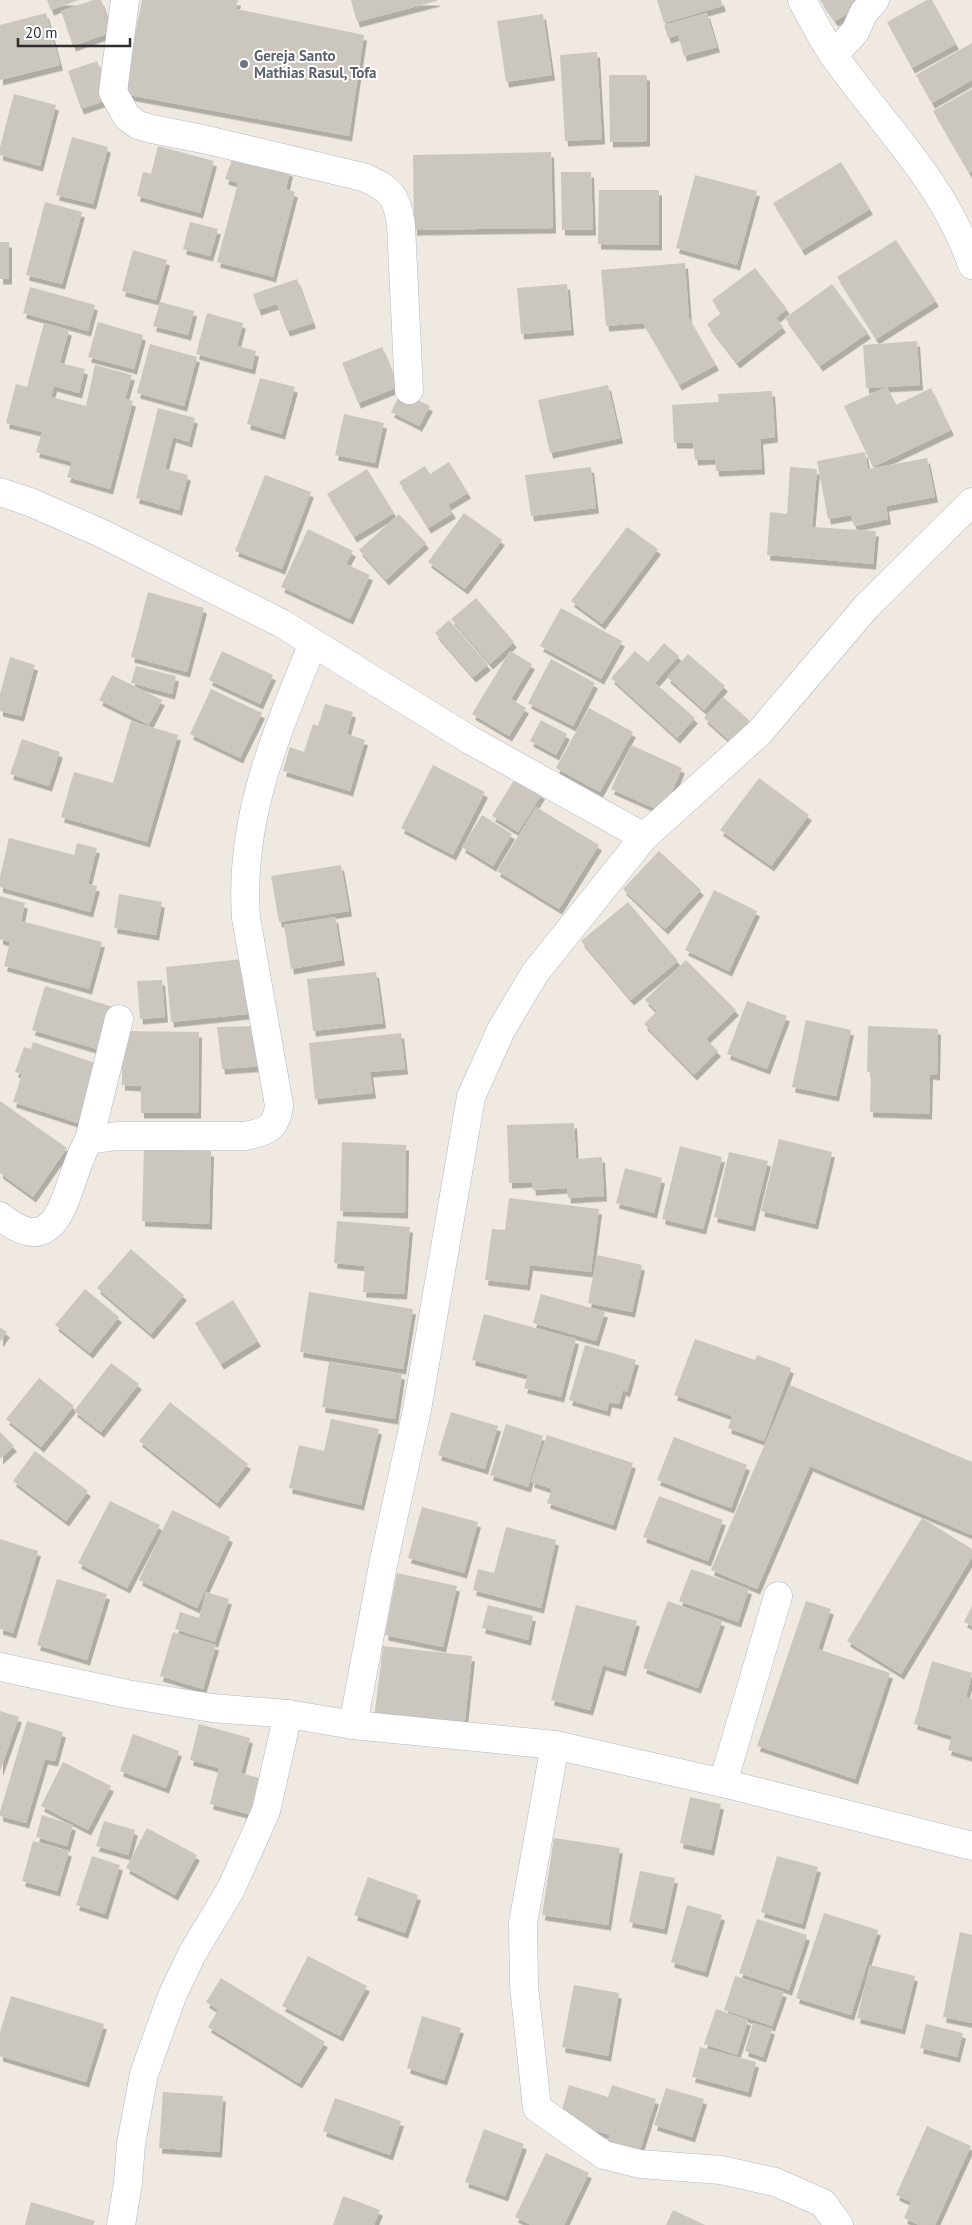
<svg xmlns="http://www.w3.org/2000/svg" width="972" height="2225" viewBox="0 0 972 2225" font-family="'PT Sans',sans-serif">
	<defs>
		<filter id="shadow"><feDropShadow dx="3" dy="5.5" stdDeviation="0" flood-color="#0004"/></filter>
	</defs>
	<rect width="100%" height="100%" fill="#efe9e1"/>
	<!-- building -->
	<g fill="#cbc7bf" filter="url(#shadow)">
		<polygon points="47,0 79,0 51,10"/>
		<polygon points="93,0 101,0 112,32 73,46 61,11"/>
		<polygon points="142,0 238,0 236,9 364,35 349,136 123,94"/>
		<polygon points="351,0 437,0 437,1 357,22"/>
		<polygon points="657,0 721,0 723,6 664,23"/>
		<polygon points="820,0 871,0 835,21"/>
		<polygon points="927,0 932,0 956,44 912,68 887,22"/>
		<polygon points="46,13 60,65 0,80 0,25"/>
		<polygon points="707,13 717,47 684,56 678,35 668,38 664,25"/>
		<polygon points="543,14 552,75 506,82 497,21"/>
		<polygon points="972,43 972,80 932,103 916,75"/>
		<polygon points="597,52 602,139 565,141 560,55"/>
		<polygon points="97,61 110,99 81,109 68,71"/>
		<polygon points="609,75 647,75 647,141 610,142"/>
		<polygon points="972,89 972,171 969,173 933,111"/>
		<polygon points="14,94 56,105 40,166 0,155 0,147"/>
		<polygon points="72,137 108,147 93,204 56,195"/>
		<polygon points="158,146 214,161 200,213 137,196 143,172 151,174"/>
		<polygon points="551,152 553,228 414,230 413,155"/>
		<polygon points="233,157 290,171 286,189 295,192 273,277 217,262 238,183 225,179"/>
		<polygon points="841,162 870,209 802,250 773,203"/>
		<polygon points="561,172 591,172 593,230 562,230"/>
		<polygon points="695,175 757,191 737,265 676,248"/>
		<polygon points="599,190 659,190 659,245 598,244"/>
		<polygon points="45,202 82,212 62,284 26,275"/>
		<polygon points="190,222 218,229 210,256 183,249"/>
		<polygon points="896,240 936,301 876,339 837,277"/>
		<rect x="0" y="242" width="9" height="37"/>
		<polygon points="133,250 167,260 156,300 122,291"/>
		<polygon points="685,263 689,318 716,365 679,385 643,323 606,326 601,270"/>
		<polygon points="755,268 787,309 776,318 783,327 737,363 707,324 721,313 712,300"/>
		<polygon points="297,279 313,323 287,331 277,304 258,310 253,294"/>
		<polygon points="567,284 571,330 521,334 517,288"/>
		<polygon points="832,284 868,333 820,366 785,318"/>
		<polygon points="30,287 95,305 88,331 23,313"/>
		<polygon points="160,302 194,311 188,335 153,326"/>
		<polygon points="207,313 243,323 237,346 256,351 252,369 196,354"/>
		<polygon points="98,322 143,335 134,369 88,357"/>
		<polygon points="44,323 69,330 60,363 85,369 79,393 54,386 51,397 86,406 95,365 132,375 125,399 133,401 110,489 67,477 72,462 36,452 42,432 6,423 16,384 27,387"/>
		<polygon points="917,341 920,385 866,388 863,345"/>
		<polygon points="150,344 197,357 184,406 137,393"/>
		<polygon points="382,347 398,387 358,403 342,363"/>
		<polygon points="260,378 295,387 282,434 247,424"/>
		<polygon points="608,385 620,438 550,453 538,400"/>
		<polygon points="887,387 896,405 931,388 951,430 873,467 844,406"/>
		<polygon points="772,391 775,437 760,439 762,469 716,471 715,459 695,460 693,443 674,443 672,405 719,402 718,394"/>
		<polygon points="401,392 430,406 419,426 391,412"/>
		<polygon points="158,408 195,418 189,442 173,437 165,469 188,475 179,510 136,498"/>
		<polygon points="344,414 384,423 375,463 335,455"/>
		<polygon points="865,452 868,469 927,458 935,497 886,506 888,519 854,526 851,515 828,519 817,461"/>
		<polygon points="449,462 468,493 448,505 453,513 428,528 399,482 425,466 430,474"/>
		<polygon points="591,467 596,508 531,516 525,475"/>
		<polygon points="790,467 817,469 812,527 876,531 873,564 767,555 770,512 787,514"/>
		<polygon points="367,469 394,513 354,537 327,494"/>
		<polygon points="265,475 311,492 282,569 235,551"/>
		<polygon points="464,513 502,540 465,589 428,562"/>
		<polygon points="399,514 426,543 386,580 359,550"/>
		<polygon points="627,527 658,549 602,624 571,601"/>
		<polygon points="308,529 353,551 346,564 370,575 350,619 281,587"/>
		<polygon points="148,592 204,608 187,672 131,657"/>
		<polygon points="476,598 514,642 490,664 451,619"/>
		<polygon points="561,608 622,641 601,679 540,646"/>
		<polygon points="449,620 488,665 473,677 435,633"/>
		<polygon points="664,643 679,656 655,683 695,718 677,738 611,678 635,651 648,662"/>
		<polygon points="222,651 273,675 260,704 209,680"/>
		<polygon points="510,651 532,664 511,699 526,708 509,736 472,714"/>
		<polygon points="688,654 725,686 704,710 667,677"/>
		<polygon points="10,657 35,665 21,716 0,711 0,694"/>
		<polygon points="551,659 595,683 573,726 528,703"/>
		<polygon points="136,666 176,676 172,694 131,683"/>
		<polygon points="112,675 162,700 149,725 99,700"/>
		<polygon points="211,689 262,713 240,758 190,734"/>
		<polygon points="723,697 750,721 731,742 704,718"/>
		<polygon points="325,704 353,712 347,734 365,740 350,791 283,771 290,747 304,752 313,724 318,726"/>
		<polygon points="589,708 633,732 600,792 556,768"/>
		<polygon points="541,720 567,734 556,755 530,741"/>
		<polygon points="131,721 178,735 147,842 61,817 74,772 113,783"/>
		<polygon points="22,739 60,752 49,786 10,774"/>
		<polygon points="631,745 682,768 663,812 611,789"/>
		<polygon points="433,765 485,792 453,855 401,828"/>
		<polygon points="516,777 542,794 518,832 492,816"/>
		<polygon points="759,778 809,815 771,866 720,830"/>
		<polygon points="536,807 599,845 559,909 497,871"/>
		<polygon points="482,815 512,834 493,866 462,847"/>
		<polygon points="9,838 74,855 77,843 97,848 88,884 97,886 90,912 0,887 0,877"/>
		<polygon points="659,851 701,890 665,929 623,889"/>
		<polygon points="341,865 349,911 279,922 271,876"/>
		<polygon points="714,890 757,911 729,971 685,950"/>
		<polygon points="119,894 162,902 156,935 114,928"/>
		<polygon points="0,896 25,903 21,921 102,942 89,989 4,966 10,942 0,939"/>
		<polygon points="628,902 678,961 631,1000 581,941"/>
		<polygon points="335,917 342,960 291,969 284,925"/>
		<polygon points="252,958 257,1013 171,1022 166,967"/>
		<polygon points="686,960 736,1010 706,1039 718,1051 694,1075 644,1024 657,1011 645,1000"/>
		<polygon points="376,972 383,1023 313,1031 307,979"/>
		<polygon points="162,980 165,1017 140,1019 137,981"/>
		<polygon points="45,986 113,1007 100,1050 32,1030"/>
		<polygon points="747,1001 787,1016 767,1069 727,1054"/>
		<polygon points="806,1020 851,1030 836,1096 792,1087"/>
		<polygon points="256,1026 264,1066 222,1069 217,1027"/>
		<polygon points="868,1026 938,1029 937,1075 930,1074 929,1114 870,1112 871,1072 867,1072"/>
		<polygon points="122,1031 199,1032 198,1113 141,1113 141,1086 122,1085"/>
		<polygon points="401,1033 405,1069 370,1072 373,1093 315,1099 309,1043"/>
		<polygon points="33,1042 104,1066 84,1125 13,1102 22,1074 15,1072 24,1047 31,1049"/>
		<polygon points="0,1101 67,1148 33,1197 0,1173"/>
		<polygon points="574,1123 576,1159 602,1157 604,1196 568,1198 567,1188 533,1190 532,1182 509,1183 507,1125"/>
		<polygon points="779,1139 832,1152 815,1224 761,1211"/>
		<polygon points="342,1142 406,1145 405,1213 340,1211"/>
		<polygon points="680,1146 722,1157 703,1229 662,1219"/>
		<polygon points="144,1149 211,1151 209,1224 142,1221"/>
		<polygon points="729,1152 768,1161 752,1226 714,1217"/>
		<polygon points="625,1168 662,1178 654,1213 616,1203"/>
		<polygon points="509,1198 599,1209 591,1272 530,1265 527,1285 485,1280 492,1229 505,1230"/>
		<polygon points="337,1221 410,1227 404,1294 363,1292 365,1266 334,1263"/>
		<polygon points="131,1249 184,1295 151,1334 97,1288"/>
		<polygon points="597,1255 642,1265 632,1312 588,1303"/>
		<polygon points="85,1289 119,1317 90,1353 55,1325"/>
		<polygon points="309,1292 413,1309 403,1369 300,1352"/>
		<polygon points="541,1294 605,1312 596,1341 533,1323"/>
		<polygon points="233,1300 258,1341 221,1364 195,1323"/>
		<polygon points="484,1314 576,1339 561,1397 524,1388 528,1375 472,1360"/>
		<polygon points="0,1327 7,1332 0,1342"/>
		<polygon points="695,1339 755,1360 757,1355 791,1368 764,1441 728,1428 732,1416 674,1395"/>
		<polygon points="585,1345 636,1360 627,1392 623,1390 619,1404 609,1402 607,1411 569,1400"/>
		<polygon points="329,1362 402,1374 395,1419 322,1407"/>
		<polygon points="111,1363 139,1384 101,1432 74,1411"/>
		<polygon points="39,1378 74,1406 41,1447 6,1419"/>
		<polygon points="790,1385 972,1462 972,1535 810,1466 757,1589 711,1570"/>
		<polygon points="170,1402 248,1464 217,1503 139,1441"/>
		<polygon points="451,1412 498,1426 485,1469 438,1455"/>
		<polygon points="331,1419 379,1429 361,1505 289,1488 299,1445 324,1451"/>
		<polygon points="506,1424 543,1436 528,1487 490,1475"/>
		<polygon points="0,1432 14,1446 0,1459"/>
		<polygon points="547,1435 633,1463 613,1525 547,1503 552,1489 531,1482"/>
		<polygon points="674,1437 747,1465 731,1508 657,1480"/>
		<polygon points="35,1451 88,1491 66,1521 13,1481"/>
		<polygon points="659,1496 723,1520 708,1561 643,1537"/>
		<polygon points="110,1501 160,1525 127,1588 78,1563"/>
		<polygon points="422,1507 478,1522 464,1573 408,1558"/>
		<polygon points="172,1510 230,1537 197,1608 139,1580"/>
		<polygon points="922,1518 972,1549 972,1557 901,1674 847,1641"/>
		<polygon points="506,1527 556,1540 541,1608 473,1590 478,1569 494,1573"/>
		<polygon points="0,1539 38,1551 13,1633 0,1629"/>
		<polygon points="691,1569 749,1589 738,1622 679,1601"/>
		<polygon points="397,1573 457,1586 443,1647 385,1635"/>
		<polygon points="57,1579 107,1594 87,1660 37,1645"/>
		<polygon points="206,1592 229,1599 215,1642 175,1629 180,1612 199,1618"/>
		<polygon points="668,1601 722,1621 698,1688 643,1668"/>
		<polygon points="806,1601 831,1609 818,1649 890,1673 855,1779 757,1746"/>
		<polygon points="488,1605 533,1616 528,1640 482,1628"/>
		<polygon points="576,1605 637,1621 623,1671 603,1665 590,1710 551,1700"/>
		<polygon points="972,1606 972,1626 964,1622"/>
		<polygon points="173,1632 216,1645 203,1689 160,1676"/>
		<polygon points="383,1646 472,1656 464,1729 374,1719"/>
		<polygon points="932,1661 972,1673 966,1697 972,1699 972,1757 948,1750 952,1736 914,1724"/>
		<polygon points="0,1711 19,1717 0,1771"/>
		<polygon points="27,1721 63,1732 55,1761 45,1759 26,1823 0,1816 0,1812"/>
		<polygon points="199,1724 250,1738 241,1773 269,1781 259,1817 210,1804 219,1768 190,1760"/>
		<polygon points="133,1734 179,1751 166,1788 120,1771"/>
		<polygon points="63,1762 111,1786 88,1830 41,1806"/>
		<polygon points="690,1797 721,1804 711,1850 680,1843"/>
		<polygon points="42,1815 73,1825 67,1846 36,1837"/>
		<polygon points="104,1821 135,1830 128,1855 96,1846"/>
		<polygon points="147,1828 197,1855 175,1895 126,1868"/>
		<polygon points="554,1838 620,1848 608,1925 542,1915"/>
		<polygon points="33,1841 69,1851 57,1891 22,1881"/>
		<polygon points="92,1856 120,1865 105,1914 76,1905"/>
		<polygon points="777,1856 818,1867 802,1924 761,1912"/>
		<polygon points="640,1871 675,1878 664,1929 629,1922"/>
		<polygon points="368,1877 418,1895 405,1933 354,1915"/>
		<polygon points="687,1905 722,1915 705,1972 671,1962"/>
		<polygon points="824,1913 878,1930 851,2015 796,1998"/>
		<polygon points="757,1919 807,1935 789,1990 739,1973"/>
		<polygon points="960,1932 972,1935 972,2023 943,2017"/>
		<polygon points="308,1956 367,1986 340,2036 282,2006"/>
		<polygon points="870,1965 915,1976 902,2029 857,2018"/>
		<polygon points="735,1976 784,1992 772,2026 724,2010"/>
		<polygon points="221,1978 325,2042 299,2083 208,2027 218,2010 206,2002"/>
		<polygon points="574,1985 619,1993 608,2056 562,2047"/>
		<polygon points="11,1996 104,2024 86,2082 0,2056 0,2032"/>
		<polygon points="716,2009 748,2020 737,2055 704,2044"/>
		<polygon points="422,2016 461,2028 444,2080 407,2068"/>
		<polygon points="753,2023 772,2029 763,2057 745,2051"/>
		<polygon points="926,2024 963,2033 957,2057 920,2048"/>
		<polygon points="700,2047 756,2062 748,2092 692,2077"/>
		<polygon points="569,2085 608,2097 612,2085 656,2099 638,2156 606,2146 610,2135 559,2120"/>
		<polygon points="666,2088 704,2099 692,2137 654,2125"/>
		<polygon points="163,2092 223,2096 219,2152 159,2148"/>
		<polygon points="335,2098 401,2121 390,2155 323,2131"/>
		<polygon points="927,2126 971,2146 935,2225 919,2225 904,2218 911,2202 896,2195"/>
		<polygon points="484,2129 524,2144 505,2196 465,2182"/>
		<polygon points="546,2153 589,2173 564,2225 531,2225 515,2217"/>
		<polygon points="343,2196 380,2210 374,2225 333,2225"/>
		<polygon points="31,2202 95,2221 93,2225 25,2225"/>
		<polygon points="673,2210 705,2225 666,2225"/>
	</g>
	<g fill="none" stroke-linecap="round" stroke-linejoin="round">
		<defs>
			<g id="street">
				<path d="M125 0 113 92 127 117 138 125 152 129 203 139 363 177C390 189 397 195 401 225L409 390"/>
				<path d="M802 0C812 19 822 39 834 56 882 124 945 184 972 265"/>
				<polyline points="833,55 855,32 864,12 875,0"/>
				<polyline points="0,492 30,502 101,533 281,623 470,740 644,837"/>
				<polyline points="89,1140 119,1019"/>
				<path d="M0 1216C65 1269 65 1177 89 1140L117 1136H245C266 1132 277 1128 279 1105L246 918C239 817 276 735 313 643"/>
				<polyline points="0,1667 127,1694 212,1708 288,1714 353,1725 555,1745 723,1783 972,1846"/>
				<polyline points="353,1725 384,1560 417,1410 471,1097 501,1030 535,973 644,837 759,733 866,607 972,502"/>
				<polyline points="555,1745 523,1923 524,1986 537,2108 604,2155 640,2164 721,2170 775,2182 823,2203 839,2225"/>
				<polyline points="723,1783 778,1596"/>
				<polyline points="121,2225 128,2183 131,2144 144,2074 172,1996 192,1954 231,1889 266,1811 288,1714"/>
			</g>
		</defs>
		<!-- street casing -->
		<use href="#street" stroke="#b4b7c1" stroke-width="29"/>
		<!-- street -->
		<use href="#street" stroke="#fff" stroke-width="28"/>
	</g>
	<!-- markers -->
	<circle fill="#6b7280" stroke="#fff" stroke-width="2" cx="244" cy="64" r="5"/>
	<g text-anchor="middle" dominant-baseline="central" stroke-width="4" stroke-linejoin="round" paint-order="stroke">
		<!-- worship labels -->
		<g font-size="15" font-weight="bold" fill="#5b616d" stroke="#fff" text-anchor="start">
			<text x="254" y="55">Gereja Santo<tspan x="254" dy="17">Mathias Rasul, Tofa</tspan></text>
		</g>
	</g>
	<!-- scale -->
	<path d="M18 38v8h112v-8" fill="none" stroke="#2e2e2e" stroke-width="2.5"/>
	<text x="25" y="38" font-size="15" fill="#2e2e2e" stroke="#ffffff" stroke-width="4" paint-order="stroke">20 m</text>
</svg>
